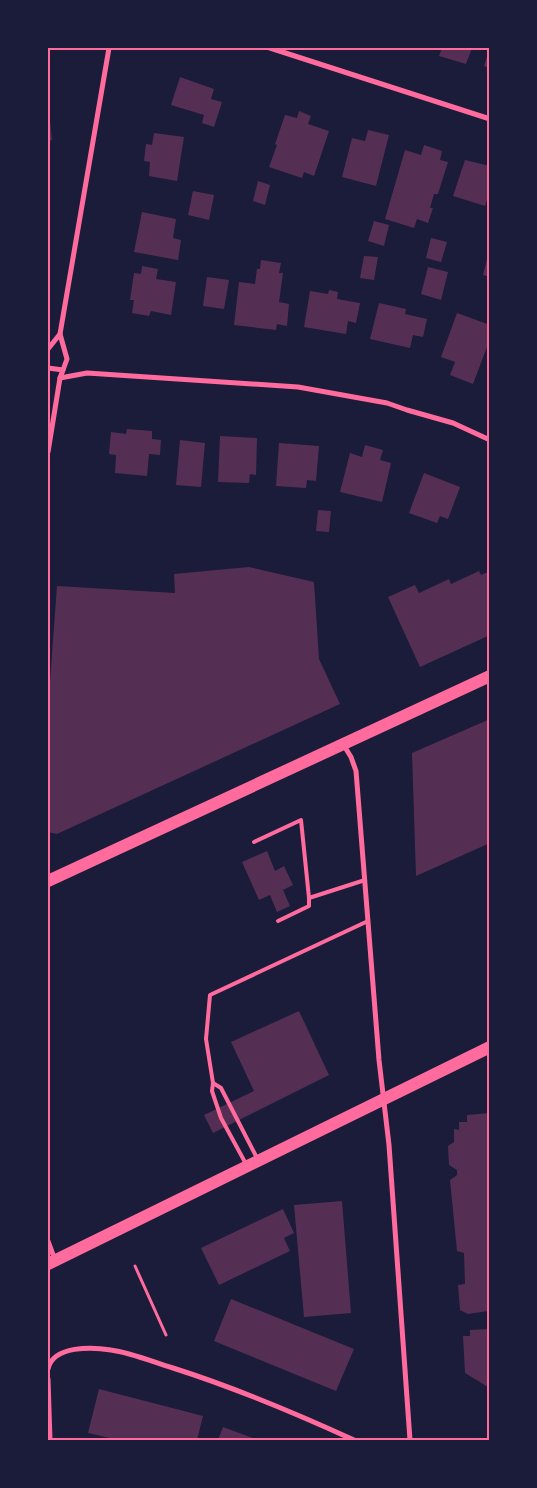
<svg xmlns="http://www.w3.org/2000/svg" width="537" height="1488" viewBox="0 0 537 1488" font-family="'Open Sans',sans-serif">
	<rect width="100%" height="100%" fill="#1b1b3a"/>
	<!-- building -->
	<g fill="#542f53">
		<polygon points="442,48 472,48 466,64 439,56"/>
		<polygon points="489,50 490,50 490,68 484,66"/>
		<polygon points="180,77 214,89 211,99 222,102 214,127 202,123 204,115 171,105"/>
		<polygon points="48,111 49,111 52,140 48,141"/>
		<polygon points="299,111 311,116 308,124 329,131 314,176 304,172 302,178 269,167 277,145 275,144 285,115 297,118"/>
		<polygon points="368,130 389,135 376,186 342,177 352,138 365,141"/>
		<polygon points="154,133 184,137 177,181 149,176 150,162 144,161 146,144 152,145"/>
		<polygon points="424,145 442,151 440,160 448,162 438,194 434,194 430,208 433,208 428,223 417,219 414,228 385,219 405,150 421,155"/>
		<polygon points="465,160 490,166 490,191 485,206 453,196"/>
		<polygon points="258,181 270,185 265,205 253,201"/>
		<polygon points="193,191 214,195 209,220 188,215"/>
		<polygon points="142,212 176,219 173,238 181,240 178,260 134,252"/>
		<polygon points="374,221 389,225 384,246 368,241"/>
		<polygon points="431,238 447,242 441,262 426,258"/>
		<polygon points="489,252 490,252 490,277 483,275"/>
		<polygon points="364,256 378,257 374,280 360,278"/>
		<polygon points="261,260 281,263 279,273 283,273 279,302 289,304 287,326 277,324 276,330 234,325 239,282 255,284 257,269 260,269"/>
		<polygon points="142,266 158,269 156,279 176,282 171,315 151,311 149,316 132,313 134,300 130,300 134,273 141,274"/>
		<polygon points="428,267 448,272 441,300 421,294"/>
		<polygon points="207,277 229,280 224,309 203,306"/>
		<polygon points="329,290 338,292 337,299 360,303 356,323 348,321 346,334 304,327 310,291 328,294"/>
		<polygon points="379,303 406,309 405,314 427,319 423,337 413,335 410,348 370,339"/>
		<polygon points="457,313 490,325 490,339 473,384 450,375 455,362 441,357"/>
		<polygon points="127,429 152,431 152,439 161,440 160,455 149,454 147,476 115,473 116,455 109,454 111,432 126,434"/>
		<polygon points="220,436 257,438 256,475 250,474 249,483 218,482"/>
		<polygon points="180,440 205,443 201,487 176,485"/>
		<polygon points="279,443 319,446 316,481 307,480 306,488 276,486"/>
		<polygon points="365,445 383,450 380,460 391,463 382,502 340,492 350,453 362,457"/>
		<polygon points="424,473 460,487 448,519 440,516 437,523 409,513"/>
		<polygon points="318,510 331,511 329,532 316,531"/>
		<polygon points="249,567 314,582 319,659 340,704 57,834 48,832 48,709 57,586 175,593 174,574"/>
		<polygon points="479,571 481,575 490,571 490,635 420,667 388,597 415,585 419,593 449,579 451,584"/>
		<polygon points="490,719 490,843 416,876 412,753"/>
		<polygon points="267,851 275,871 284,866 293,885 283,890 290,906 277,912 270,895 259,900 242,862"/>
		<polygon points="299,1011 329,1075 213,1133 204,1115 254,1091 231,1042"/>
		<polygon points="490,1113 490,1315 488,1315 488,1311 468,1314 460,1310 458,1285 465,1284 464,1253 457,1251 450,1180 457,1175 457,1170 449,1165 448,1146 454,1142 454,1129 459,1130 459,1122 467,1122 467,1115"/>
		<polygon points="342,1201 351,1313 304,1317 294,1205"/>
		<polygon points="283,1209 294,1233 284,1238 290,1251 219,1285 201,1248"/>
		<polygon points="231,1299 354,1349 336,1391 214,1341"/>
		<polygon points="490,1329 490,1385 488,1387 465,1373 463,1336 470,1336 470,1330"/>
		<polygon points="99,1389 203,1416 197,1440 118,1440 88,1433"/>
		<polygon points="223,1427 258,1440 218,1440"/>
	</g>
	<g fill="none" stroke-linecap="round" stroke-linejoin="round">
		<!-- path -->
		<polyline stroke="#ff6b9d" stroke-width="3" points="135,1266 166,1335"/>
		<!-- service -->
		<g stroke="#ff6b9d" stroke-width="4">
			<polyline points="254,842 301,820 309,898"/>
			<polyline points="278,921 309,906 309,898 365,880"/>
			<polyline points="213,1083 221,1088 257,1158"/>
			<polyline points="246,1164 221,1118 212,1091 213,1083 206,1039 210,995 368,921"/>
		</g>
		<!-- minor -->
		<g stroke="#ff6b9d" stroke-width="5">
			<polyline points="270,48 490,119"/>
			<polyline points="48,349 60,334"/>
			<polyline points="48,368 63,370 60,378 48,452"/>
			<polyline points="63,370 67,359 60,334 109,48"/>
			<polyline points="60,378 87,373 298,387 387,403 407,410 453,423 490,440"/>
			<polyline points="343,744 351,757 356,771 379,1060 389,1145 410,1440"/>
			<polyline points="48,1241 55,1260"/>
			<path d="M48 1369C53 1345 93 1347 111 1350 132 1353 153 1362 173 1368 236 1388 295 1413 354 1440"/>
			<polyline points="48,1379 50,1440"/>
		</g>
		<!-- primary -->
		<g stroke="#ff6b9d" stroke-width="12">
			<polyline points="48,881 490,676"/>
			<polyline points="48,1264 490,1047"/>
		</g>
	</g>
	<!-- border -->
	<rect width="537" height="1488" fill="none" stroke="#1b1b3a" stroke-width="98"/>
	<rect x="49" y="49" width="439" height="1390" fill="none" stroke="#ff6b9d" stroke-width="2"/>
</svg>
